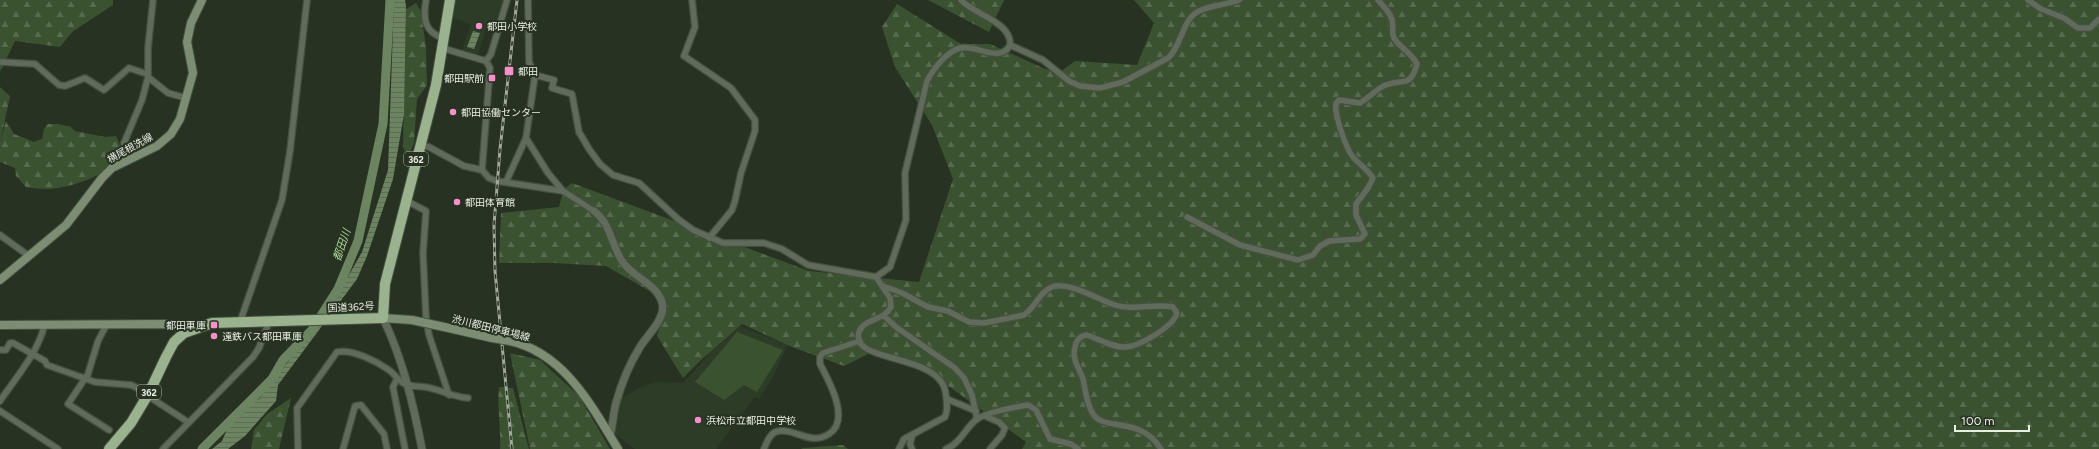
<svg xmlns="http://www.w3.org/2000/svg" width="2099" height="449" viewBox="0 0 2099 449" font-family="Figtree,'Noto Sans JP',sans-serif">
	<defs>
		<pattern id="forest-firs" width="22" height="20" patternUnits="userSpaceOnUse"><rect width="22" height="20" fill="#3b5230"/><path d="M5 1l3.5 6h-7zM16 11l3.5 6h-7z" fill="#576b4e"/></pattern>
		<pattern id="water-rules" width="6" height="5" patternUnits="userSpaceOnUse"><rect width="6" height="5" fill="#6c8560"/><path d="M0 2.5h6" fill="none" stroke="#5d6d55"/></pattern>
	</defs>
	<rect width="100%" height="100%" fill="#273222"/>
	<!-- built -->
	<g fill="#2d3c26">
		<polygon points="453,0 504,0 496,27 487,26 478,54 462,50 471,24 450,17"/>
		<polygon points="740,326 788,345 773,377 759,399 755,397 716,449 635,449 616,435 614,426 619,395 623,397 645,385 656,382 683,383 711,352"/>
	</g>
	<!-- green -->
	<polygon fill="#3b5230" points="737,332 783,350 757,392 744,385 724,400 695,382"/>
	<!-- forest -->
	<g fill="url(#forest-firs)">
		<polygon points="0,0 113,0 113,5 72,32 60,47 15,41 0,72"/>
		<polygon points="928,0 1004,0 989,32"/>
		<polygon points="1134,0 2099,0 2099,449 1022,449 1026,442 918,364 872,352 844,366 792,347 742,324 700,361 683,378 657,336 667,301 606,266 553,263 499,263 501,213 559,207 564,189 572,183 809,271 919,282 953,179 932,125 895,67 882,27 897,4 961,44 990,44 1045,69 1060,72 1075,61 1137,65 1154,23"/>
		<polygon points="416,3 421,11 426,48 427,85 417,99 414,143 410,152 405,152 403,146 406,9"/>
		<path d="M0 87 10 96 0 143 6 121 14 134 34 142 42 139 44 129 48 124H58L71 127 75 131 105 137 116 136C119 142 123 150 120 157 110 175 67 189 48 189 40 189 33 188 26 187L16 176 15 168 0 162Z"/>
		<polygon points="510,353 540,360 579,396 610,449 530,449"/>
		<path d="M499 387 513 388 529 449H500C501 428 497 408 499 387Z"/>
		<polygon points="291,398 279,449 251,449 254,430 267,414"/>
		<polygon points="843,445 848,449 801,449 803,448"/>
	</g>
	<!-- water -->
	<g fill="url(#water-rules)">
		<polygon points="394,0 405,0 406,6 404,114 393,179 367,256 357,279 278,385 276,401 245,436 228,449 212,449 222,441 236,409 259,399 330,308 362,252 388,170"/>
		<polygon points="473,31 480,33 474,49 467,47"/>
	</g>
	<g fill="none" stroke-linecap="round" stroke-linejoin="round">
		<!-- river -->
		<polyline stroke="#6c8560" stroke-width="9" points="202,449 272,379 283,360 312,330 338,289 358,241 383,124 390,0"/>
		<defs>
			<g id="minor">
				<path d="M426 0C423 18 424 32 443 38"/>
				<polyline points="528,0 529,62 535,75 526,138 548,173 563,191 594,211"/>
				<polyline points="692,0 695,27 684,56 731,88 755,120 755,131 741,173 735,201 732,210 709,238"/>
				<polyline points="2028,0 2041,9 2064,18 2078,28 2090,28 2099,19"/>
				<path d="M1010 45 1043 60 1069 81 1080 86 1100 88 1123 82 1168 58C1182 46 1182 19 1199 11 1211 5 1226 5 1239 0"/>
				<polyline points="442,48 486,61 490,68 482,170"/>
				<polyline points="486,61 491,54 507,0"/>
				<polyline points="0,62 35,64 59,85 65,86 85,78 104,90 129,68 147,74"/>
				<path d="M535 75 554 80 552 88 572 94 579 132 589 149 600 164 613 175 639 183 678 219 693 230 723 243H764L782 249 808 265 876 277 890 267 906 220 905 173 927 81C934 68 946 52 960 48 975 44 1001 64 1010 45 1012 22 973 14 961 0"/>
				<polyline points="148,77 168,93 186,98"/>
				<polyline points="420,145 429,147 464,166 482,170 489,178 497,181 563,191"/>
				<polyline points="127,161 124,143 142,100 148,77 148,48 153,0"/>
				<polyline points="506,182 526,138"/>
				<polyline points="405,200 426,211 423,253 426,317 429,335 449,395"/>
				<path d="M1187 217 1240 245 1298 260 1313 255 1320 246 1329 241 1360 239 1365 234 1356 215V204L1368 188 1373 178C1367 169 1360 165 1353 157 1346 149 1334 114 1336 104L1339 100 1360 103C1369 98 1377 88 1386 85 1404 78 1410 89 1417 64 1412 53 1400 48 1394 38 1391 32 1394 27 1392 20 1390 12 1383 6 1378 0"/>
				<polyline points="0,235 29,256"/>
				<path d="M876 277 890 298 891 307C884 321 864 318 859 332 849 365 944 351 946 396 947 405 948 409 945 417L904 439 899 449"/>
				<path d="M883 286 902 293 928 307 948 311 969 322 984 323 1024 315C1035 308 1040 291 1052 287 1069 281 1099 300 1115 305 1134 311 1154 303 1173 307L1177 313C1174 326 1140 346 1126 347 1113 348 1099 339 1087 335 1077 336 1075 344 1074 353 1074 363 1080 370 1083 379 1086 392 1086 403 1093 414 1104 432 1140 415 1161 449"/>
				<polyline points="884,316 896,327 955,368 964,378 972,395 977,419"/>
				<polyline points="240,322 282,200 290,151 307,0"/>
				<polyline points="107,324 98,341 88,374 68,404 109,430"/>
				<polyline points="0,350 6,350 10,343 13,343 45,361 47,365 95,382 131,385 149,393"/>
				<polyline points="397,379 393,387 405,449"/>
				<polyline points="148,396 188,422"/>
				<polyline points="947,399 976,411"/>
				<path d="M0 401C15 379 39 351 44 326"/>
				<polyline points="0,411 58,449"/>
				<polyline points="985,416 999,422 1005,428 1002,435 990,449"/>
				<polyline points="163,449 253,357 259,348 269,322"/>
				<path d="M298 449 297 408 337 352C353 349 376 361 389 370 396 375 399 383 408 385 415 387 423 386 430 388 443 391 454 397 468 398"/>
				<polyline points="343,449 355,406 361,405 384,434 387,449"/>
				<path d="M764 449C767 442 770 432 779 431 790 429 801 437 812 438 818 439 824 437 829 434 851 420 829 381 820 364V357L823 353 860 341"/>
				<polyline points="912,449 910,444 912,436"/>
				<path d="M946 449C960 444 966 427 977 419 987 412 1016 407 1028 405L1036 410 1050 439 1071 444 1078 449"/>
			</g>
			<g id="tertiary">
				<path d="M594 211C611 224 611 244 622 261 632 277 656 283 662 302 667 318 647 335 640 347 630 363 621 385 616 403 613 414 613 425 610 436"/>
				<path d="M383 318C403 360 413 403 422 449"/>
			</g>
			<g id="secondary">
				<polyline points="0,280 66,225 102,178 112,168 157,146 171,134 180,119 193,73 187,42 191,23 202,0"/>
				<polyline points="383,318 412,320"/>
				<polyline points="0,325 166,324 176,325 184,333"/>
				<polyline points="444,327 492,338"/>
				<path d="M510 341C564 353 591 405 618 449"/>
			</g>
			<polyline id="trunk" points="109,449 131,423 149,393 166,357 174,342 184,333 212,323 383,318 385,284 436,85 450,0"/>
		</defs>
		<!-- minor casing -->
		<use href="#minor" stroke="#465041" stroke-width="8"/>
		<!-- tertiary casing -->
		<use href="#tertiary" stroke="#465041" stroke-width="9"/>
		<!-- secondary casing -->
		<use href="#secondary" stroke="#465041" stroke-width="10"/>
		<!-- trunk casing -->
		<use href="#trunk" stroke="#465041" stroke-width="12"/>
		<!-- minor -->
		<use href="#minor" stroke="#606b5b" stroke-width="5.5"/>
		<!-- tertiary -->
		<use href="#tertiary" stroke="#606b5b" stroke-width="7"/>
		<!-- secondary -->
		<use href="#secondary" stroke="#7c8d74" stroke-width="8"/>
		<!-- trunk -->
		<use href="#trunk" stroke="#9ab38e" stroke-width="10"/>
		<defs>
			<polyline id="rail" points="512,449 495,271 494,225 500,149 517,0"/>
		</defs>
		<!-- rail casing -->
		<use href="#rail" stroke="#a0a99c" stroke-width="3"/>
		<!-- rail -->
		<use href="#rail" stroke="#273222" stroke-width="1.5" stroke-dasharray="4.5" stroke-linecap="butt"/>
		<defs>
			<g id="secondary-bridge">
				<polyline points="412,320 444,327"/>
				<polyline points="492,338 510,341"/>
			</g>
		</defs>
		<!-- secondary-bridge casing -->
		<use href="#secondary-bridge" stroke="#465041" stroke-width="10" stroke-linecap="butt"/>
		<!-- secondary-bridge -->
		<use href="#secondary-bridge" stroke="#7c8d74" stroke-width="8"/>
	</g>
	<!-- markers -->
	<g fill="#f890cb" stroke="#273222" stroke-width="1.5">
		<circle cx="479" cy="26" r="4"/>
		<rect x="504" y="66" width="10" height="10" rx="2"/>
		<rect x="488" y="74" width="8" height="8" rx="2"/>
		<circle cx="453" cy="112" r="4"/>
		<circle cx="457" cy="202" r="4"/>
		<rect x="210" y="321" width="8" height="8" rx="2"/>
		<circle cx="214" cy="336" r="4"/>
		<circle cx="698" cy="420" r="4"/>
	</g>
	<g text-anchor="middle" dominant-baseline="central" stroke-width="4" stroke-linejoin="round" paint-order="stroke">
		<!-- shield labels -->
		<g fill="#273222" stroke="#aeb6aa" stroke-width="1">
			<rect x="404" y="152" width="24" height="14" rx="3"/>
			<rect x="137" y="385" width="24" height="14" rx="3"/>
		</g>
		<g font-size="9" font-weight="bold" fill="#e8efe5">
			<text x="416" y="159">362</text>
			<text x="149" y="392">362</text>
		</g>
		<!-- poi labels -->
		<g font-size="10" fill="#e8efe5" stroke="#273222" text-anchor="start">
			<text x="487" y="26">都田小学校</text>
			<text x="518" y="71">都田</text>
			<text x="484" y="78" text-anchor="end">都田駅前</text>
			<text x="461" y="112">都田協働センター</text>
			<text x="465" y="202">都田体育館</text>
			<text x="206" y="325" text-anchor="end">都田車庫</text>
			<text x="222" y="336">遠鉄バス都田車庫</text>
			<text x="706" y="420">浜松市立都田中学校</text>
		</g>
		<!-- street labels -->
		<g font-size="10" fill="#e8efe5" stroke="#273222">
			<text transform="translate(130 148) rotate(-29)">横尾根洗線</text>
			<text transform="translate(351 307) rotate(-3)">国道362号</text>
			<text transform="translate(491 328) rotate(14)">渋川都田停車場線</text>
		</g>
		<!-- water labels -->
		<g font-size="11" font-style="italic" fill="#abd497" stroke="#273222">
			<text transform="translate(342 245) rotate(-71)">都田川</text>
		</g>
	</g>
	<!-- scale -->
	<path d="M1955 425v6h74v-6" fill="none" stroke="#e8efe5" stroke-width="2"/>
	<text x="1961" y="425" font-size="12" fill="#e8efe5" stroke="#273222" stroke-width="3" paint-order="stroke">100 m</text>
</svg>
